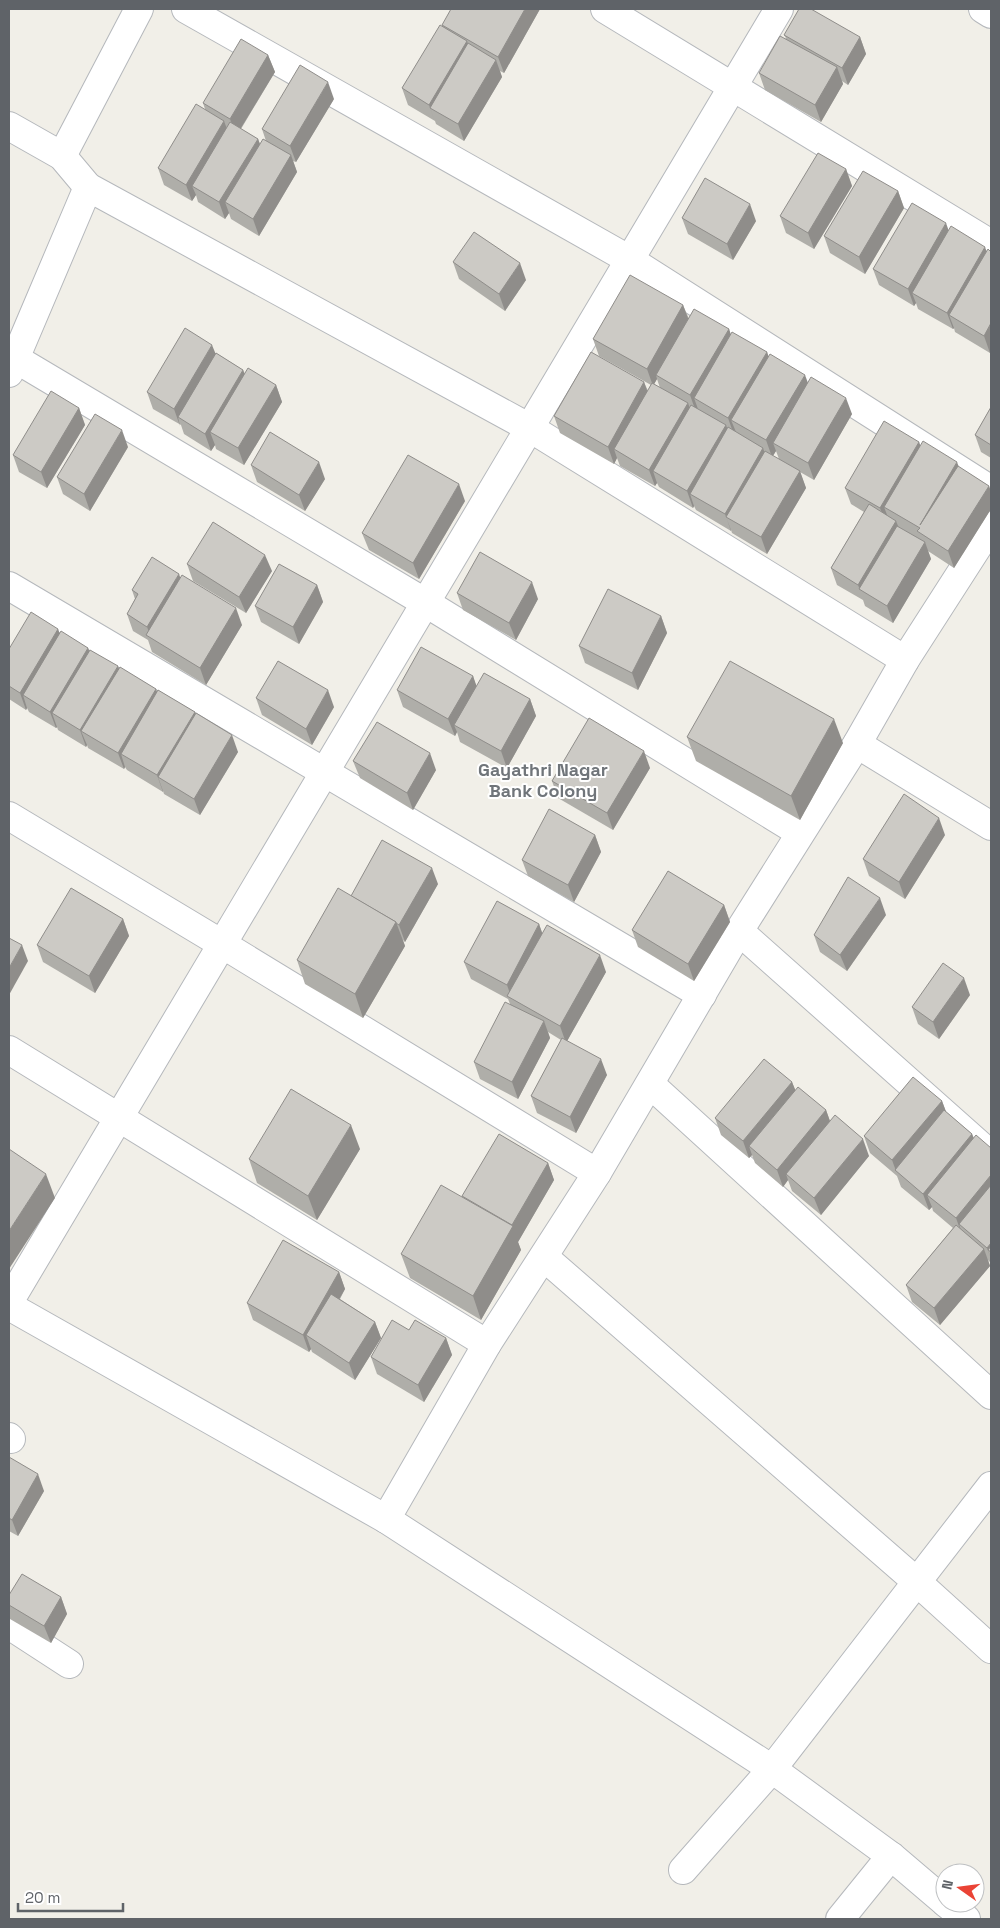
<svg xmlns="http://www.w3.org/2000/svg" width="1000" height="1928" viewBox="0 0 1000 1928" font-family="'Space Grotesk',sans-serif">
	<rect width="100%" height="100%" fill="#f1efe8"/>
	<g fill="none" stroke-linecap="round" stroke-linejoin="round">
		<defs>
			<g id="minor">
				<polyline points="186,9 630,260 991,490"/>
				<polyline points="605,9 991,244"/>
				<polyline points="983,9 991,14"/>
				<polyline points="9,126 62,156 88,187 530,428 905,660"/>
				<polyline points="62,156 139,9"/>
				<polyline points="16,359 426,603 799,832"/>
				<polyline points="9,373 88,187"/>
				<polyline points="9,586 702,995"/>
				<polyline points="857,744 991,826"/>
				<polyline points="9,816 222,944 597,1173"/>
				<polyline points="739,931 991,1155"/>
				<polyline points="9,1050 487,1344"/>
				<polyline points="650,1084 991,1395"/>
				<polyline points="544,1257 917,1582 991,1649"/>
				<polyline points="9,1302 779,9"/>
				<polyline points="9,1306 386,1519 772,1769 891,1856 945,1902"/>
				<polyline points="9,1437 11,1439"/>
				<polyline points="386,1519 487,1344 597,1173 739,931 857,744 905,660 991,526"/>
				<polyline points="9,1625 69,1664"/>
				<polyline points="683,1870 772,1769 991,1486"/>
				<polyline points="946,1903 966,1919"/>
				<polyline points="840,1919 891,1856"/>
			</g>
		</defs>
		<!-- minor casing -->
		<use href="#minor" stroke="#b5b8bc" stroke-width="30"/>
		<!-- minor -->
		<use href="#minor" stroke="#fff" stroke-width="28"/>
	</g>
	<!-- wall -->
	<g fill="#afaea9" fill-rule="evenodd">
		<polygon points="540,9 504,73 500,71 502,77 464,141 436,124 435,121 408,105 402,88 443,27 442,25"/>
		<polygon points="784,35 860,37 866,54 848,85 842,81 843,84 821,122 765,90 759,73 786,38"/>
		<polygon points="268,55 275,72 241,129 258,139 260,144 266,141 262,129 334,99 296,162 293,161 297,172 259,236 231,219 229,213 225,219 198,202 196,195 192,201 164,185 158,168 205,109 203,103"/>
		<polygon points="846,169 852,186 814,249 786,233 780,216"/>
		<polygon points="898,191 904,208 865,274 830,253 824,236"/>
		<polygon points="682,218 756,221 733,260 688,234"/>
		<polygon points="949,230 987,251 991,252 991,350 990,353 955,332 954,328 953,329 918,309 916,303 914,306 879,285 873,269"/>
		<polygon points="453,262 526,280 505,311 459,279"/>
		<path d="M683 305 689 319 729 329 730 334 767 352 768 356 852 414 814 480 800 472 806 488 767 554 732 533 731 530V531L696 510 694 506 693 508 659 487 657 483 655 486 620 466 617 458 614 464 560 433 554 416 644 382 648 391 651 385 599 356 593 339ZM657 379 660 388 654 384ZM776 451 779 459 773 456Z"/>
		<polygon points="216,353 243,370 245,374 276,385 282,402 244,465 216,449 215,445 211,451 184,434 181,425 153,409 147,392"/>
		<polygon points="991,407 991,458 981,452 975,435"/>
		<polygon points="79,408 85,425 47,488 19,472 13,455"/>
		<polygon points="919,442 920,446 959,467 989,486 991,492 991,509 954,568 928,551 931,559 893,623 865,606 863,600 837,585 831,568 864,512 851,504 845,488"/>
		<polygon points="128,447 90,511 63,494 57,477"/>
		<polygon points="251,465 325,479 305,511 257,482"/>
		<polygon points="465,501 419,579 369,550 362,533"/>
		<polygon points="187,564 272,571 246,613 193,581"/>
		<polygon points="181,578 242,625 206,685 152,652 148,640 133,631 127,614 135,599 132,590"/>
		<polygon points="317,585 323,602 299,644 261,622 255,606"/>
		<polygon points="457,593 538,599 516,640 463,610"/>
		<polygon points="661,616 667,633 638,690 585,663 579,646"/>
		<polygon points="58,629 59,633 88,648 89,651 157,692 195,712 195,714 238,752 200,815 164,794 163,791 163,792 127,770 125,767 124,769 88,748 87,745 86,747 58,730 57,727 56,728 29,712 27,708 26,710 9,699 9,649"/>
		<polygon points="473,676 476,686 530,699 536,716 507,768 460,742 457,732 455,736 403,707 397,690"/>
		<polygon points="256,698 334,707 312,745 262,715"/>
		<polygon points="687,737 843,743 800,820 696,761"/>
		<polygon points="353,761 436,770 413,810 360,778"/>
		<polygon points="650,768 613,830 558,798 552,781"/>
		<polygon points="595,835 601,852 574,902 528,876 522,860"/>
		<polygon points="945,835 905,899 869,876 863,859"/>
		<polygon points="438,884 405,942 403,940 405,946 363,1018 305,984 297,960 351,896"/>
		<polygon points="724,905 730,922 694,981 638,947 632,930"/>
		<polygon points="886,915 847,971 820,952 814,935"/>
		<polygon points="123,919 129,936 95,993 43,962 37,945"/>
		<polygon points="539,924 542,933 606,972 567,1041 607,1075 576,1133 537,1113 531,1096 561,1040 548,1032 550,1038 518,1099 480,1079 474,1062 510,1004 508,999 471,979 464,962"/>
		<polygon points="970,995 939,1039 918,1024 912,1007"/>
		<polygon points="792,1082 795,1090 826,1110 830,1121 869,1156 821,1215 792,1191 788,1180 783,1187 755,1163 752,1155 749,1158 721,1135 715,1118"/>
		<polygon points="942,1101 946,1112 972,1134 974,1138 991,1148 991,1263 988,1260 990,1266 940,1325 912,1302 906,1285 953,1228 933,1211 932,1207 929,1210 901,1187 897,1176 870,1153 864,1136"/>
		<polygon points="360,1149 317,1220 257,1183 249,1159"/>
		<polygon points="548,1163 554,1180 518,1242 521,1250 481,1320 410,1278 401,1254 463,1197 462,1196"/>
		<polygon points="339,1272 345,1289 340,1299 375,1322 381,1338 355,1380 312,1352 311,1349 309,1352 253,1320 247,1303"/>
		<polygon points="409,1330 446,1338 452,1355 424,1402 377,1374 371,1357"/>
		<polygon points="9,1457 44,1491 18,1536 9,1531"/>
		<polygon points="9,1595 61,1597 67,1614 51,1643 10,1619 9,1615"/>
	</g>
	<!-- shaded-wall -->
	<g fill="#8f8d8a">
		<polygon points="525,9 540,9 504,73 498,57"/>
		<polygon points="860,37 866,54 848,85 842,68"/>
		<polygon points="467,41 473,58 430,108 435,122 429,105"/>
		<polygon points="268,55 275,72 236,136 230,119"/>
		<polygon points="496,60 502,77 464,141 458,124"/>
		<polygon points="837,67 843,84 821,122 815,105"/>
		<polygon points="328,82 334,99 296,162 290,146"/>
		<polygon points="224,121 230,137 192,186 196,195 192,201 186,185"/>
		<polygon points="258,139 264,155 225,202 229,213 225,219 219,202"/>
		<polygon points="291,155 297,172 259,236 253,219"/>
		<polygon points="846,169 852,186 814,249 808,233"/>
		<polygon points="898,191 904,208 865,274 859,257"/>
		<polygon points="750,204 756,221 733,260 727,244"/>
		<polygon points="946,223 952,240 912,293 916,303 914,306 908,289"/>
		<polygon points="985,247 991,264 949,315 954,328 953,329 947,313"/>
		<polygon points="520,263 526,280 505,311 499,294"/>
		<polygon points="683,305 689,321 656,375 657,379 653,386 647,369"/>
		<polygon points="991,323 991,350 990,353 984,336"/>
		<polygon points="729,329 735,346 694,398 698,409 696,412 690,395"/>
		<polygon points="212,345 219,362 178,417 180,426 174,409"/>
		<polygon points="767,352 773,369 731,420 736,432 734,435 728,418"/>
		<polygon points="243,370 249,386 210,432 215,445 211,451 205,434"/>
		<polygon points="805,375 811,391 773,443 776,451 772,457 766,440"/>
		<polygon points="644,382 650,399 614,449 617,458 614,464 608,447"/>
		<polygon points="276,385 282,402 244,465 238,448"/>
		<polygon points="846,398 852,414 814,480 808,463"/>
		<polygon points="688,403 694,420 653,471 657,483 655,486 649,470"/>
		<polygon points="79,408 85,425 47,488 41,472"/>
		<polygon points="726,425 732,442 690,494 694,506 693,508 687,491"/>
		<polygon points="122,430 128,447 90,511 84,494"/>
		<polygon points="919,442 925,459 884,507 889,520 886,525 880,508"/>
		<polygon points="763,448 769,465 726,517 731,530 731,531 725,514"/>
		<polygon points="319,462 325,479 305,511 299,495"/>
		<polygon points="957,462 963,478 920,525"/>
		<polygon points="800,471 806,488 767,554 761,537"/>
		<polygon points="459,484 465,501 419,579 413,563"/>
		<polygon points="989,486 991,492 991,509 954,568 948,551"/>
		<polygon points="896,521 903,538 860,590 858,585"/>
		<polygon points="925,542 931,559 893,623 887,606"/>
		<polygon points="265,555 272,571 246,613 239,597"/>
		<polygon points="179,574 185,591 152,639 147,627"/>
		<polygon points="532,582 538,599 516,640 509,623"/>
		<polygon points="317,585 323,602 299,644 293,627"/>
		<polygon points="236,608 242,625 206,685 200,668"/>
		<polygon points="661,616 667,633 638,690 632,673"/>
		<polygon points="58,629 64,646 23,695 27,708 26,710 20,693"/>
		<polygon points="88,648 94,665 52,713 57,727 56,728 50,712"/>
		<polygon points="118,666 124,683 81,731 87,745 86,747 80,730"/>
		<polygon points="473,676 479,693 454,725 457,732 455,736 448,719"/>
		<polygon points="156,689 162,706 121,754 125,767 124,769 118,753"/>
		<polygon points="328,690 334,707 312,745 306,729"/>
		<polygon points="530,699 536,716 507,768 501,751"/>
		<polygon points="195,712 201,729 158,777 163,791 163,792 157,775"/>
		<polygon points="834,719 843,743 800,820 791,796"/>
		<polygon points="232,735 238,752 200,815 194,799"/>
		<polygon points="644,751 650,768 613,830 607,813"/>
		<polygon points="430,753 436,770 413,810 407,793"/>
		<polygon points="939,818 945,835 905,899 899,882"/>
		<polygon points="595,835 601,852 574,902 568,885"/>
		<polygon points="432,868 438,884 405,942 399,925"/>
		<polygon points="880,898 886,915 847,971 840,955"/>
		<polygon points="724,905 730,922 694,981 688,964"/>
		<polygon points="123,919 129,936 95,993 89,976"/>
		<polygon points="396,922 405,946 363,1018 355,994"/>
		<polygon points="539,924 545,941 512,999 507,985"/>
		<polygon points="22,945 28,961 9,995 9,968"/>
		<polygon points="600,955 606,972 566,1043 560,1026"/>
		<polygon points="964,978 970,995 939,1039 933,1022"/>
		<polygon points="544,1021 550,1038 518,1099 512,1082"/>
		<polygon points="601,1059 607,1075 576,1133 570,1117"/>
		<polygon points="792,1082 799,1099 749,1146 752,1155 749,1158 743,1141"/>
		<polygon points="942,1101 948,1117 896,1171 892,1160"/>
		<polygon points="826,1110 832,1127 786,1174 788,1180 783,1187 777,1170"/>
		<polygon points="351,1125 360,1149 317,1220 308,1196"/>
		<polygon points="972,1134 978,1151 927,1195 932,1207 929,1210 923,1194"/>
		<polygon points="863,1139 869,1156 821,1215 814,1198"/>
		<polygon points="548,1163 554,1180 518,1242 521,1250 481,1320 473,1296 512,1225"/>
		<polygon points="46,1174 55,1198 9,1269 9,1231"/>
		<polygon points="991,1175 991,1199 959,1224 962,1234 962,1235 956,1218"/>
		<polygon points="991,1243 991,1252 988,1250 991,1259 987,1248"/>
		<polygon points="984,1249 990,1266 940,1325 934,1308"/>
		<polygon points="339,1272 345,1289 315,1341 306,1335 311,1349 309,1352 303,1335"/>
		<polygon points="375,1322 381,1338 355,1380 349,1363"/>
		<polygon points="446,1338 452,1355 424,1402 418,1385"/>
		<polygon points="38,1474 44,1491 18,1536 12,1520"/>
		<polygon points="61,1597 67,1614 51,1643 44,1626"/>
	</g>
	<!-- building -->
	<g fill="#cccac5" stroke="#8f8d8a">
		<polygon points="451,9 525,9 498,57 442,25"/>
		<polygon points="799,9 811,9 860,37 842,68 784,35"/>
		<polygon points="440,25 467,41 429,105 402,88"/>
		<polygon points="780,36 837,67 815,105 759,73"/>
		<polygon points="241,39 268,55 230,119 203,103"/>
		<polygon points="468,43 496,60 458,124 430,108"/>
		<polygon points="300,65 328,82 290,146 262,129"/>
		<polygon points="196,104 224,121 186,185 158,168"/>
		<polygon points="230,122 258,139 219,202 192,186"/>
		<polygon points="263,139 291,155 253,219 225,202"/>
		<polygon points="818,153 846,169 808,233 780,216"/>
		<polygon points="863,171 898,191 859,257 824,236"/>
		<polygon points="705,178 750,204 727,244 682,218"/>
		<polygon points="912,203 946,223 908,289 873,269"/>
		<polygon points="951,226 985,247 947,313 912,293"/>
		<polygon points="474,232 520,263 499,294 453,262"/>
		<polygon points="988,249 991,252 991,323 984,336 949,315"/>
		<polygon points="630,275 683,305 647,369 593,339"/>
		<polygon points="694,309 729,329 690,395 656,375"/>
		<polygon points="185,328 212,345 174,409 147,392"/>
		<polygon points="732,332 767,352 728,418 694,398"/>
		<polygon points="591,352 644,382 608,447 554,416"/>
		<polygon points="216,353 243,370 205,434 178,417"/>
		<polygon points="770,354 805,375 766,440 731,420"/>
		<polygon points="248,368 276,385 238,448 210,432"/>
		<polygon points="811,377 846,398 808,463 773,443"/>
		<polygon points="652,383 688,403 649,470 614,449"/>
		<polygon points="51,391 79,408 41,472 13,455"/>
		<polygon points="691,405 726,425 687,491 653,471"/>
		<polygon points="991,407 991,445 975,435"/>
		<polygon points="95,414 122,430 84,494 57,477"/>
		<polygon points="884,421 919,442 880,508 845,488"/>
		<polygon points="728,427 763,448 725,514 690,494"/>
		<polygon points="270,432 319,462 299,495 251,465"/>
		<polygon points="923,441 957,462 920,525 958,466 989,486 948,551 917,531 920,528 884,507"/>
		<polygon points="765,451 800,471 761,537 726,517"/>
		<polygon points="408,455 459,484 413,563 362,533"/>
		<polygon points="869,504 896,521 858,585 831,568"/>
		<polygon points="213,522 265,555 239,597 187,564"/>
		<polygon points="897,526 925,542 887,606 859,589"/>
		<polygon points="480,552 532,582 509,623 457,593"/>
		<polygon points="152,557 179,574 147,627 127,614 138,594 132,590"/>
		<polygon points="279,564 317,585 293,627 255,606"/>
		<polygon points="182,575 236,608 200,668 146,635"/>
		<polygon points="608,589 661,616 632,673 579,646"/>
		<polygon points="31,612 58,629 20,693 9,686 9,649"/>
		<polygon points="61,631 88,648 50,712 23,695"/>
		<polygon points="421,647 473,676 448,719 397,690"/>
		<polygon points="90,650 118,666 80,730 52,713"/>
		<polygon points="278,661 328,690 306,729 256,698"/>
		<polygon points="730,661 834,719 791,796 687,737"/>
		<polygon points="120,667 156,689 118,753 81,731"/>
		<polygon points="484,673 530,699 501,751 454,725"/>
		<polygon points="158,690 195,712 157,775 121,754"/>
		<polygon points="196,713 232,735 194,799 158,777"/>
		<polygon points="589,718 644,751 607,813 552,781"/>
		<polygon points="377,722 430,753 407,793 353,761"/>
		<polygon points="904,794 939,818 899,882 863,859"/>
		<polygon points="549,809 595,835 568,885 522,860"/>
		<polygon points="382,840 432,868 399,925 396,923 396,922 351,896"/>
		<polygon points="668,871 724,905 688,964 632,930"/>
		<polygon points="848,877 880,898 840,955 814,935"/>
		<polygon points="71,888 123,919 89,976 37,945"/>
		<polygon points="338,888 396,922 355,994 297,960"/>
		<polygon points="497,901 539,924 507,985 464,962"/>
		<polygon points="547,925 600,955 560,1026 507,996"/>
		<polygon points="9,938 22,945 9,968"/>
		<polygon points="943,963 964,978 933,1022 912,1007"/>
		<polygon points="505,1002 544,1021 512,1082 474,1062"/>
		<polygon points="562,1038 601,1059 570,1117 531,1096"/>
		<polygon points="764,1059 792,1082 743,1141 715,1118"/>
		<polygon points="913,1077 942,1101 892,1160 864,1136"/>
		<polygon points="798,1087 826,1110 777,1170 749,1146"/>
		<polygon points="291,1089 351,1125 308,1196 249,1159"/>
		<polygon points="944,1110 972,1134 923,1194 895,1170"/>
		<polygon points="835,1115 863,1139 814,1198 786,1174"/>
		<polygon points="499,1134 548,1163 512,1225 462,1196"/>
		<polygon points="976,1135 991,1148 991,1175 956,1218 927,1195"/>
		<polygon points="9,1149 46,1174 9,1231"/>
		<polygon points="441,1185 513,1226 473,1296 401,1254"/>
		<polygon points="991,1185 991,1243 987,1248 959,1224"/>
		<polygon points="956,1225 984,1249 934,1308 906,1285"/>
		<polygon points="283,1240 339,1272 303,1335 247,1303"/>
		<polygon points="991,1246 991,1252 988,1250"/>
		<polygon points="331,1294 375,1322 349,1363 306,1335"/>
		<polygon points="392,1320 409,1330 415,1320 446,1338 418,1385 371,1357"/>
		<polygon points="9,1457 38,1474 12,1520 9,1518"/>
		<polygon points="22,1574 61,1597 44,1626 9,1605 9,1595"/>
	</g>
	<g text-anchor="middle" dominant-baseline="central" stroke-width="4" stroke-linejoin="round" paint-order="stroke">
		<!-- neighbourhood labels -->
		<g font-size="18" font-weight="bold" fill="#70757a" stroke="#fff">
			<text x="543" y="769">Gayathri Nagar<tspan x="543" dy="21">Bank Colony</tspan></text>
		</g>
	</g>
	<!-- border -->
	<rect width="1000" height="1928" fill="none" stroke="#5f6368" stroke-width="20"/>
	<!-- north arrow -->
	<g transform="translate(960 1888) rotate(284)"><circle r="24" fill="#ffffff" stroke="#bfc1c3"/>
	<path d="M0-4L9 19L0 12L-9 19Z" fill="#ea4335"/>
	<text y="-8" font-size="14" font-weight="bold" text-anchor="middle" fill="#5f6368">N</text>
	</g>
	<!-- scale -->
	<path d="M18 1903v8h105v-8" fill="none" stroke="#5f6368" stroke-width="2.5"/>
	<text x="25" y="1903" font-size="15" fill="#5f6368" stroke="#ffffff" stroke-width="4" paint-order="stroke">20 m</text>
</svg>
